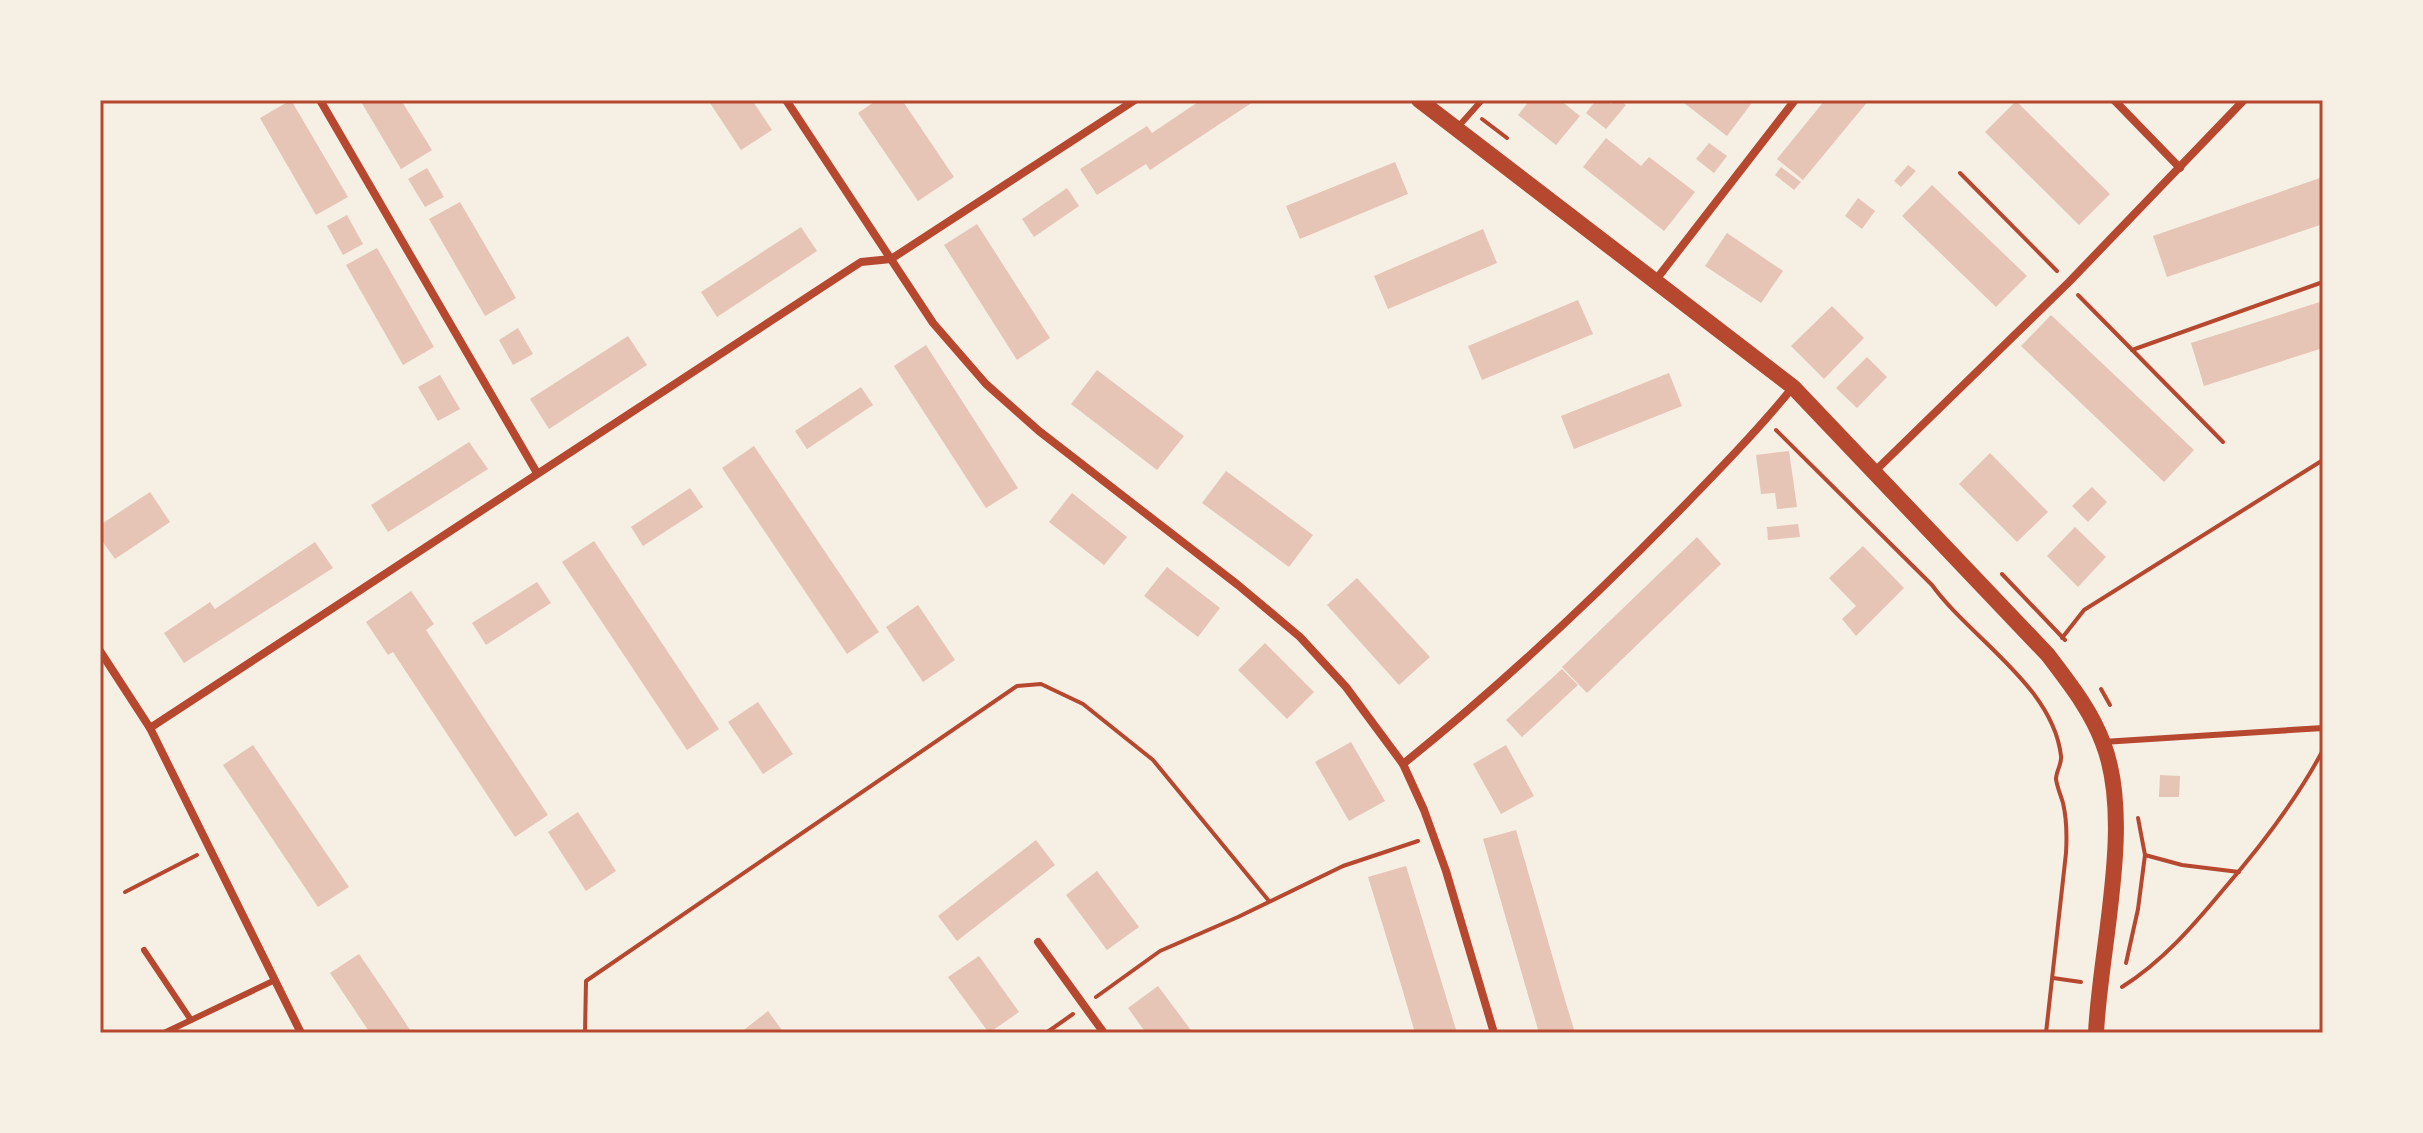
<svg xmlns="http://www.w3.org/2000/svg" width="2423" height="1133" viewBox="0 0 2423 1133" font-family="Cabin,sans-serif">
	<rect width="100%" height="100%" fill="#f6efe4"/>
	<!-- building -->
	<g fill="#e6c5b7">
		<polygon points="291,100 348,197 316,215 260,118"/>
		<polygon points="360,100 401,100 432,150 401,169"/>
		<polygon points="708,100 752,100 772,130 741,150"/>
		<polygon points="877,100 902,100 954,177 918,201 858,113"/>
		<polygon points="1201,100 1256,100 1150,170 1146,164 1097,195 1080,169 1147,126 1152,133"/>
		<polygon points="1530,100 1560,100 1580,116 1556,145 1518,115"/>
		<polygon points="1596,100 1607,100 1611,104 1614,100 1619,100 1626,105 1606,129 1586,113"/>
		<polygon points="1680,100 1754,100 1727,136"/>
		<polygon points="1825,100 1869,100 1803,180 1777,159"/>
		<polygon points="2016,101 2110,194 2079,225 1985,132"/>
		<polygon points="1606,138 1641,166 1649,157 1695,192 1664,231 1583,167"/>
		<polygon points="1709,143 1727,156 1714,173 1696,159"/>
		<polygon points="1395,162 1408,194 1300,239 1286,206"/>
		<polygon points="1908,165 1916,171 1901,187 1894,181"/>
		<polygon points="1781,167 1801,182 1794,190 1775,175"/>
		<polygon points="427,168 444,197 425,207 408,179"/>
		<polygon points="2323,177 2323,224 2167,277 2153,236"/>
		<polygon points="1932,185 2027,276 1996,307 1902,216"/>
		<polygon points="1067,188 1079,206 1034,237 1022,219"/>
		<polygon points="1858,198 1875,211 1862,229 1845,216"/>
		<polygon points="460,202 516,298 485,316 429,219"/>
		<polygon points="347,215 363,244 343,255 327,226"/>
		<polygon points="977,224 1050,338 1017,360 944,245"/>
		<polygon points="801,227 817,251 717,317 701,292"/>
		<polygon points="1483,229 1497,263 1388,309 1374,276"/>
		<polygon points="1727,233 1783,271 1761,303 1705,266"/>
		<polygon points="377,248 434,347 403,365 346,265"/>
		<polygon points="1578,300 1593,334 1482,380 1468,346"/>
		<polygon points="2323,301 2323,348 2204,386 2191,343"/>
		<polygon points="1832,306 1864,338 1824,379 1791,346"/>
		<polygon points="2051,315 2194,450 2164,482 2021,346"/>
		<polygon points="518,328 533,354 513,365 499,340"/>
		<polygon points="628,336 647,365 549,429 530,399"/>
		<polygon points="926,345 1018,488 986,508 894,366"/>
		<polygon points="1867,357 1887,377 1857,408 1836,388"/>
		<polygon points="1097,370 1184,436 1157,470 1071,404"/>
		<polygon points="1669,373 1682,406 1574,449 1561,416"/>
		<polygon points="440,375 460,409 438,421 418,387"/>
		<polygon points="861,387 873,405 807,449 795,431"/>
		<polygon points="469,442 488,469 388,532 371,505"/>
		<polygon points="754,446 879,632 847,654 722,468"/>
		<polygon points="1789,451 1797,507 1777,509 1775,493 1761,494 1756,455"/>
		<polygon points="1990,453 2048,512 2017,542 1959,484"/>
		<polygon points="1226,471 1313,535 1289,567 1202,503"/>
		<polygon points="2092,487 2107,502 2088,522 2072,506"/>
		<polygon points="690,488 703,507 643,546 631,527"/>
		<polygon points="150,492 170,522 115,559 100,538 100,525"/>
		<polygon points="1072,493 1127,537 1104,565 1049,522"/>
		<polygon points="1798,524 1800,537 1768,540 1767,527"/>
		<polygon points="2075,527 2106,557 2078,587 2047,556"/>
		<polygon points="1697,537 1721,564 1587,693 1562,667"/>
		<polygon points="594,541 719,729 687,750 562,562"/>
		<polygon points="315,542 333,568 184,663 164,633 210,602 215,609"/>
		<polygon points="1863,546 1904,588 1856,636 1842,619 1856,606 1829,578"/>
		<polygon points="1167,567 1220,608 1198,637 1144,596"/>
		<polygon points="1357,578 1430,657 1399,685 1327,605"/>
		<polygon points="537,582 551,603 486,645 472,623"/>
		<polygon points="411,591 434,624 426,630 548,815 515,837 393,652 388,655 366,622"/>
		<polygon points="918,605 955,660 923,682 886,627"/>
		<polygon points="1265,643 1314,692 1287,719 1238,670"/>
		<polygon points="1562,669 1578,685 1522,737 1506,720"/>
		<polygon points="758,702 793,754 763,774 728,722"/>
		<polygon points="1351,742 1385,801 1349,821 1315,762"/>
		<polygon points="253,745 349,887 318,907 223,765"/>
		<polygon points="1506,745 1534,796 1501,814 1473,764"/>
		<polygon points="2160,775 2180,776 2179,797 2159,797"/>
		<polygon points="578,812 616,871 586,891 548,832"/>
		<polygon points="1516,830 1563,993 1575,1033 1539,1033 1483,839"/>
		<polygon points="1036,840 1055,865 957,941 938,916"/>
		<polygon points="1406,866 1440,977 1457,1033 1415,1033 1402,988 1368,877"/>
		<polygon points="1097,871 1139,927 1107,950 1066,895"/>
		<polygon points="359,954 391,1001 412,1033 370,1033 330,973"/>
		<polygon points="979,956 1019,1012 989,1033 948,977"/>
		<polygon points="1158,986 1193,1033 1146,1033 1128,1008"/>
		<polygon points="768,1011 784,1033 740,1033"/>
	</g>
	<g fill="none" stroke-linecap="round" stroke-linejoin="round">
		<!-- path -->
		<g stroke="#b5482f" stroke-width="4">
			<polyline points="1482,119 1507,138"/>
			<polyline points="1960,173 2057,271"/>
			<polyline points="2078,295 2223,442"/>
			<polyline points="2132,350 2323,282"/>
			<path d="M1776 430 1932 585C1970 638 2053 686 2061 756 2062 764 2056 771 2056 779 2057 787 2061 796 2063 803 2067 820 2067 836 2066 853L2046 1033"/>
			<polyline points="2002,574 2065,640"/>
			<polyline points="2062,638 2084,610 2323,460"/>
			<polyline points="2101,689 2110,705"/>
			<polyline points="2145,855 2182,865 2239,872"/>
			<polyline points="125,892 197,855"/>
			<polyline points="2126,963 2138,909 2145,855 2138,818"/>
			<polyline points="2053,978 2081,982"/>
			<path d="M2122 987C2162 962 2193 926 2223 890 2261 846 2296 801 2323 750"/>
			<polyline points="1096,997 1160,951 1238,917 1343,866 1418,841"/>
			<polyline points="585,1033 586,981 1017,686 1041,684 1083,704 1153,760 1269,901"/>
			<polyline points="1046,1033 1073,1014"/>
		</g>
		<!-- service -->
		<g stroke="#b5482f" stroke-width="6">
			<polyline points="1458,127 1482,100"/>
			<polyline points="2103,742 2323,728"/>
			<polyline points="144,950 191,1020"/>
			<polyline points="164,1033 275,980"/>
		</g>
		<!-- minor -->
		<g stroke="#b5482f" stroke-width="8">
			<polyline points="320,100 537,473"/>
			<polyline points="786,100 933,323 986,384 1039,431 1238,585 1300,637 1346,687 1403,764 1424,810 1446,871 1494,1033"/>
			<polyline points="2114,100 2180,168"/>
			<polyline points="1655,281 1795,100"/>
			<polyline points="1873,473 2069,282 2244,100"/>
			<polyline points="100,651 150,728 301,1033"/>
			<polyline points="150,728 844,273 861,262 891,259 1135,100"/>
			<path d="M1403 764C1500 686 1590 602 1677 513 1717 472 1757 431 1793 387"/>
			<polyline points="1038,942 1104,1033"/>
		</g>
		<!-- secondary -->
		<path stroke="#b5482f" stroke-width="16" d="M1419 100 1793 387 2048 655C2069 683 2091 710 2103 743 2134 822 2100 947 2096 1033"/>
	</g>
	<!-- border -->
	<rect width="2423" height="1133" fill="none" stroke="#f6efe4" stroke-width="204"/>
	<rect x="102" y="102" width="2219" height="929" fill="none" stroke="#b5482f" stroke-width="3"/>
</svg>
